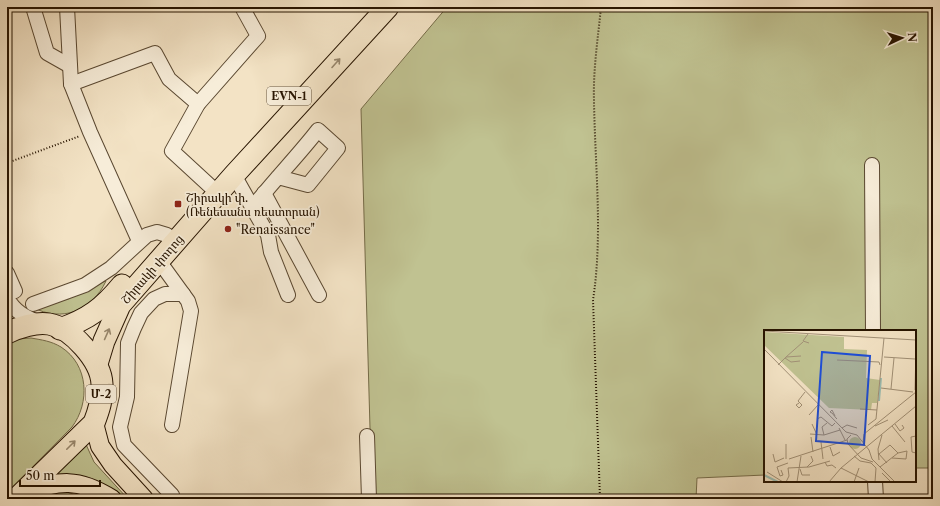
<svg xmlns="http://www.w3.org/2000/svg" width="940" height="506" viewBox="0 0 940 506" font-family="'Libre Caslon Text','Noto Serif Armenian',serif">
	<rect width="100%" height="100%" fill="#f3e3c5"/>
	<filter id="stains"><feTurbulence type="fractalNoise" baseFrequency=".005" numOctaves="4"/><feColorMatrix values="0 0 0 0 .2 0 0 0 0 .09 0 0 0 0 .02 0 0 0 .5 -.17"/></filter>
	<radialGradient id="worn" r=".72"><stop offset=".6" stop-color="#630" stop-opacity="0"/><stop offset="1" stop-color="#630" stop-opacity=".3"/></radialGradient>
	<!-- green -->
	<g fill="#c0c291" stroke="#746b48">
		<polygon points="447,7 933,7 933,468 915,468 915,331 765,331 765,475 697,478 696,499 372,499 361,109"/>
		<path d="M106 281C92 311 62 323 32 307L68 299 90 286Z"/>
		<path d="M31 338C42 340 51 341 61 347 89 365 90 403 72 427L9 491 7 489V345L17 339Z"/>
		<polygon points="84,440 94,462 128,499 120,499 49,477"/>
		<polygon points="63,491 90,499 35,499 51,493"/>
	</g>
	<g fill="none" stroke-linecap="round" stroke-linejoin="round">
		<defs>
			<g id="minor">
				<polyline points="33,7 47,53 70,66"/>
				<polyline points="67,7 71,84 90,132 139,241"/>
				<polyline points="71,84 155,53 169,79 198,104"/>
				<polyline points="872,165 873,331"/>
				<polyline points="234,175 268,235 271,252 288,295"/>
				<polyline points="210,186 172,151 198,104 258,36 242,7"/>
				<polyline points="264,193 319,295"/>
				<path d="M253 207C274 180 297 157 318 130L338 148 308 185 278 177"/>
				<polyline points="159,261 188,301 191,311 172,425"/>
				<polyline points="7,273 15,291"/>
				<path d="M7 298C15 312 25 317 40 323"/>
				<polyline points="33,304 85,285 111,268 147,235 157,232 167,235"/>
				<polyline points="367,436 369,499"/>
				<polyline points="875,481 876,499"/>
				<polyline points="172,495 124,445 120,427 127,397 128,343 134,328 141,313 154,299 165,294 183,294"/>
			</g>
			<g id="major">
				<polyline points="94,423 100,446 113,465 144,499"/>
				<path d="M23 492C61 481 77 477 112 499"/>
			</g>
			<g id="highway">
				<path d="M60 329C89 319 103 308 122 285"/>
				<path d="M7 333C19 327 36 322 49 324 72 328 101 361 102 384 103 398 99 410 94 423L16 499"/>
				<polyline points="97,364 104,341 120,305 234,175 388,7"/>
			</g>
		</defs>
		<!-- minor casing -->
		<use href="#minor" stroke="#5a4831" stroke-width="16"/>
		<!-- major casing -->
		<use href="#major" stroke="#271400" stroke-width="20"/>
		<!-- highway casing -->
		<use href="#highway" stroke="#271400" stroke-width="23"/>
		<!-- path -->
		<g stroke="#271400" stroke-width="2" stroke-dasharray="1 2" stroke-linecap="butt">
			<polyline points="7,163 80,136"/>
			<path d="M600 499 593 300C603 235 595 167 594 101 593 70 598 38 601 7"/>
		</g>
		<!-- minor -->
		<use href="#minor" stroke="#f7edd9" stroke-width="14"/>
		<!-- major -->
		<use href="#major" stroke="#f3e3c5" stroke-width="18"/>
		<!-- highway -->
		<use href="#highway" stroke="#f3e3c5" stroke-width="21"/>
	</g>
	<!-- one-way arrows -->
	<defs><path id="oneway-shaft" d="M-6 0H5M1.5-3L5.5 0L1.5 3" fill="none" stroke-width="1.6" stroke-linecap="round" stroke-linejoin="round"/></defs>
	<g stroke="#97866c">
		<use href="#oneway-shaft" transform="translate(336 63) rotate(-48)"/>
		<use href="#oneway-shaft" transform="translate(107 334) rotate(-66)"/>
		<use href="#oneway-shaft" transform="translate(71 445) rotate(-45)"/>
	</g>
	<!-- markers -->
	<g fill="#8f2418" stroke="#f7edd9" stroke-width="1.5">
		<rect x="174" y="200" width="8" height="8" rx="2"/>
		<circle cx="228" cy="229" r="4"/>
	</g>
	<g text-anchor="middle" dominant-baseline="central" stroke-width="3.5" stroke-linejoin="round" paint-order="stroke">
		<!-- shield labels -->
		<g fill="#f7edd9" stroke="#655541" stroke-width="1">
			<rect x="267" y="87" width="44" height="18" rx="3"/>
			<rect x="86" y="385" width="30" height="18" rx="3"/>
		</g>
		<g font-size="11" font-weight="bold" fill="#271400">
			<text x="289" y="96">EVN-1</text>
			<text x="101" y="394">Մ-2</text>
		</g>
		<!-- poi labels -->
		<g font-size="12" fill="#271400" stroke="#f7edd9" text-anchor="start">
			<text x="186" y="197">Շիրակի փ.<tspan x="186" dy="14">(Ռենեսանս ռեստորան)</tspan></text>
			<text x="236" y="229">"Renaissance"</text>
		</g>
		<!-- street labels -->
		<g font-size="12" fill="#271400" stroke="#f7edd9">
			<text transform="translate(152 269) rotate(-49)">Շիրակի փողոց</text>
		</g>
	</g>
	<!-- overview -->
	<g transform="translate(764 330)">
		<rect width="152" height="152" fill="#f3e3c5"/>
		<path d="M0 2 80 7V19L103 20 102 48 116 50 113 73H108L107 80 65 78 0 15ZM85 113a6 6 0 1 1 12 0a6 6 0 1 1-12 0Z" fill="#c0c291"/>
		<path fill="none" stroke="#9bbeb4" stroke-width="2" d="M115 71 117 48M0 145 14 152"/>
		<path fill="none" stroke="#a19076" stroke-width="1" d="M0 1 152 10M44 4 39 11 45 13M0 19 82 102 93 105 105 120 108 129 131 152M22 27 39 12M120 27 151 29M21 28 27 32 36 31M73 30 115 32 116 35M14 35 22 27 37 26M117 58 149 62M127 59 130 28M151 60 152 19M35 73 32 75 35 78 38 75 34 71 41 62M96 79 113 80M45 85 54 75M71 86 68 80 66 82 68 83 72 88 73 89M53 89 57 87 68 96 71 93M48 94 53 105M131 94 136 101 140 98 138 95M104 95 112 89 120 8M111 96 124 90M128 96 141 112M75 98 81 110M78 98 83 95 93 98M46 104 60 105 76 100M60 105 58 97 63 93M87 105 83 109 84 114 97 128 109 132M152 106 147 107 148 122 152 123M47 107 49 122M57 112 59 129M99 112 100 104 152 62M22 114V129M66 117 69 126 76 122M114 123 123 133M9 124 11 132 20 128M115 124 126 115 134 123M90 126 96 131 107 133 112 138 111 152M25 129 83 110M115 130 114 119 118 105M61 132 63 136 68 135 72 138M43 137 49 131 47 126M116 137 134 123 143 121 142 129 128 128M24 138 45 137 66 131M77 138 105 152M36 139 38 145H46M17 140 19 145 16 146 13 137 24 133M3 142 19 152M118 143 127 152M22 152 25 146 24 138M33 152 37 126M65 152 77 138 152 76M90 152 95 138"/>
		<path fill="#1d4ed8" fill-opacity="0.15" stroke="#1d4ed8" stroke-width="2" d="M58 22 106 26 100 115 52 111Z"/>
		<rect width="152" height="152" fill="none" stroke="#271400" stroke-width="2"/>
	</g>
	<!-- margin -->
	<rect width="940" height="506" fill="none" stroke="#f3e3c5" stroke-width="24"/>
	<rect x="8" y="8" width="924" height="490" fill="none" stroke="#271400" stroke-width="2"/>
	<rect x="12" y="12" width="916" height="482" fill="none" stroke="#271400"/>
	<!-- north arrow -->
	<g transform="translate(902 38) rotate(86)" stroke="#f7edd9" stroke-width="3" paint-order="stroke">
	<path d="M0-3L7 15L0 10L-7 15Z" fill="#271400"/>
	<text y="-6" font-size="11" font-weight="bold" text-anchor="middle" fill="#271400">N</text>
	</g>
	<!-- scale -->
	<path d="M20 480v6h80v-6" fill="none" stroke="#271400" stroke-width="2"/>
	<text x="26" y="480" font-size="12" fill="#271400" stroke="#f7edd9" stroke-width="3" paint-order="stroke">50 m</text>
	<rect width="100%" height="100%" filter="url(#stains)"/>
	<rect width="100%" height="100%" fill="url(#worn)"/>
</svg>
